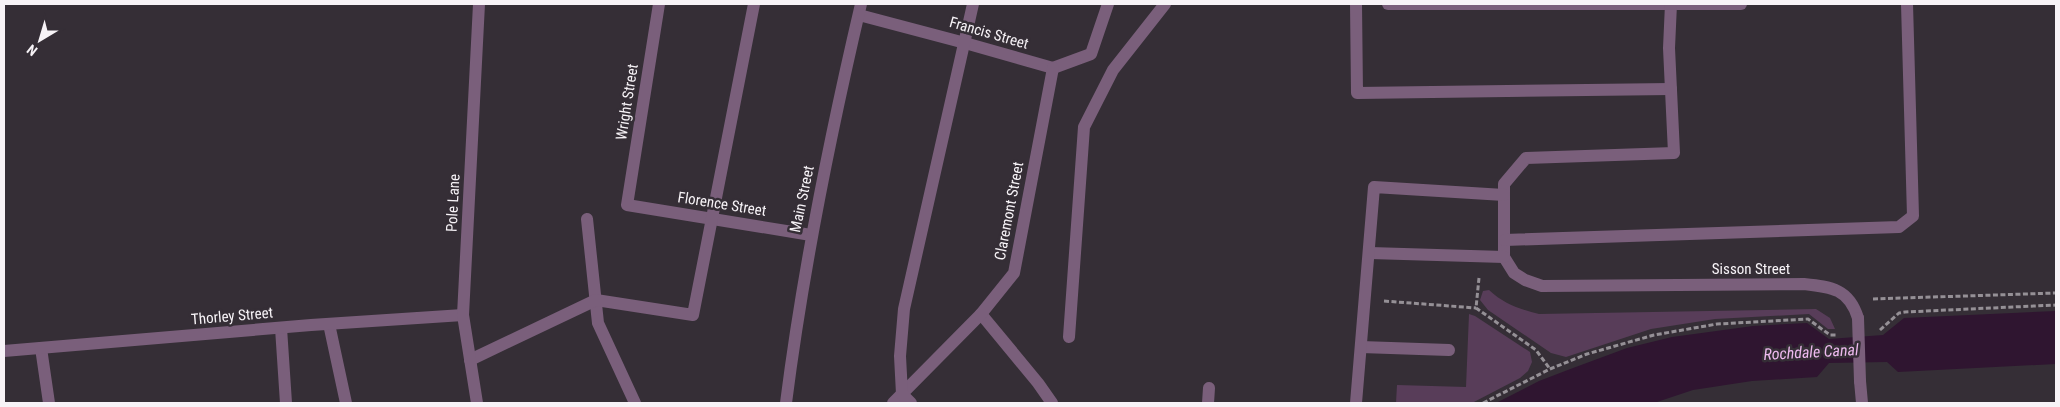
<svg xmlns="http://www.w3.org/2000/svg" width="2060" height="407" viewBox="0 0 2060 407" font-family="'Roboto Condensed',sans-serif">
	<rect width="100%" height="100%" fill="#352e36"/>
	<!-- green -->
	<g fill="#583d59">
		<path d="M1489 290C1504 304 1519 309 1539 314L1816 309 1830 318 1835 329H1828L1809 314 1715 319 1651 329 1566 357 1551 353 1488 310 1480 300 1483 291Z"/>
		<polygon points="1469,314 1475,316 1530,352 1532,362 1528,371 1520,378 1472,403 1396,403 1397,385 1466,387"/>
	</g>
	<!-- water -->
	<polygon fill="#2f1530" points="2056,311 2056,364 1898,372 1887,362 1829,363 1817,377 1752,381 1693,390 1654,403 1496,403 1539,381 1573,368 1627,348 1672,337 1753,326 1807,323 1829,339 1883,335 1904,318"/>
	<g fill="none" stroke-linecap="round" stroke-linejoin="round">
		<!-- path -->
		<g stroke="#959096" stroke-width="3" stroke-dasharray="5 2.5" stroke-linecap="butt">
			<polyline points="1479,278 1476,308 1536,350 1550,369"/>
			<polyline points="1873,299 2056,293"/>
			<polyline points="1384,301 1476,308"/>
			<polyline points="1880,330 1899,313 1905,312 2056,305"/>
			<polyline points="1483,403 1550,369 1587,354 1654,335 1717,324 1808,319 1830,335 1837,335"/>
		</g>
		<!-- minor -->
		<g stroke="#7a5f7b" stroke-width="12">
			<polyline points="659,4 627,205 811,235"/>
			<polyline points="1356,4 1357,93 1671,89"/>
			<polyline points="1388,4 1741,4"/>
			<path d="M1671 4 1669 48 1674 153 1526 158 1504 184V257L1514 273 1525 280 1542 286 1804 284C1832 287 1849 289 1858 318"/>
			<polyline points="859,15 965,43 1053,68"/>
			<polyline points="1053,68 1091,54 1108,4"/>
			<polyline points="587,219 598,323 635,403"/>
			<polyline points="1505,240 1899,227 1913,216 1907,4"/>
			<polyline points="1370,253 1504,257"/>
			<polyline points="981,314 1038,383 1052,403"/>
			<polyline points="329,324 346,403"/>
			<polyline points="281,328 286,403"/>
			<polyline points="1069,337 1084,127 1113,70 1165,4"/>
			<polyline points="1361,347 1449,350"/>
			<polyline points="41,348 49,403"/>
			<polyline points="4,351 311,325 463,315"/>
			<polyline points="470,360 596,300 693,315 754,4"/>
			<polyline points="1860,381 1862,403"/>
			<polyline points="477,403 463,315 479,4"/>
			<path d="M786 403C803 269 830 136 861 4"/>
			<polyline points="893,403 981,314 1014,273 1053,68"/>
			<polyline points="911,403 902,394 900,356 904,309 973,4"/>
			<polyline points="1208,403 1209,388"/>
			<polyline points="1356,403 1374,187 1504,195"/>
		</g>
		<!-- minor-bridge -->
		<polyline stroke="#7a5f7b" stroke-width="12" points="1858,318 1860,381"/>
	</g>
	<g text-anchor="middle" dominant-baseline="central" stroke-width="5" stroke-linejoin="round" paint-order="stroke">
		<!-- street labels -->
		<g font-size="15" fill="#f7f3f7" stroke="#352e36">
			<text transform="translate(989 33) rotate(16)">Francis Street</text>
			<text transform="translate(627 102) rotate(-81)">Wright Street</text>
			<text transform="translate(802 199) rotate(-78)">Main Street</text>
			<text transform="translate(453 203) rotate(-87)">Pole Lane</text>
			<text transform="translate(722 204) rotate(9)">Florence Street</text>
			<text transform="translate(1009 211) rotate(-79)">Claremont Street</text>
			<text x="1751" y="269">Sisson Street</text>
			<text transform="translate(232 316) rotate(-5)">Thorley Street</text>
		</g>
		<!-- water labels -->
		<g font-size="16" font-style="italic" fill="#eebaef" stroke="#352e36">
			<text transform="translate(1811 352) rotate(-3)">Rochdale Canal</text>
		</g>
	</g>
	<!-- border -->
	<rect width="2060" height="407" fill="none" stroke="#f7f3f7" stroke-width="10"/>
	<!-- north arrow -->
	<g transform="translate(40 40) rotate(218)" stroke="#352e36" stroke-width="4" paint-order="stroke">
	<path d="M0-4L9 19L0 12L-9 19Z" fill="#f7f3f7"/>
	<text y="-8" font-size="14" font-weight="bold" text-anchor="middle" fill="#f7f3f7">N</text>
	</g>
</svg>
